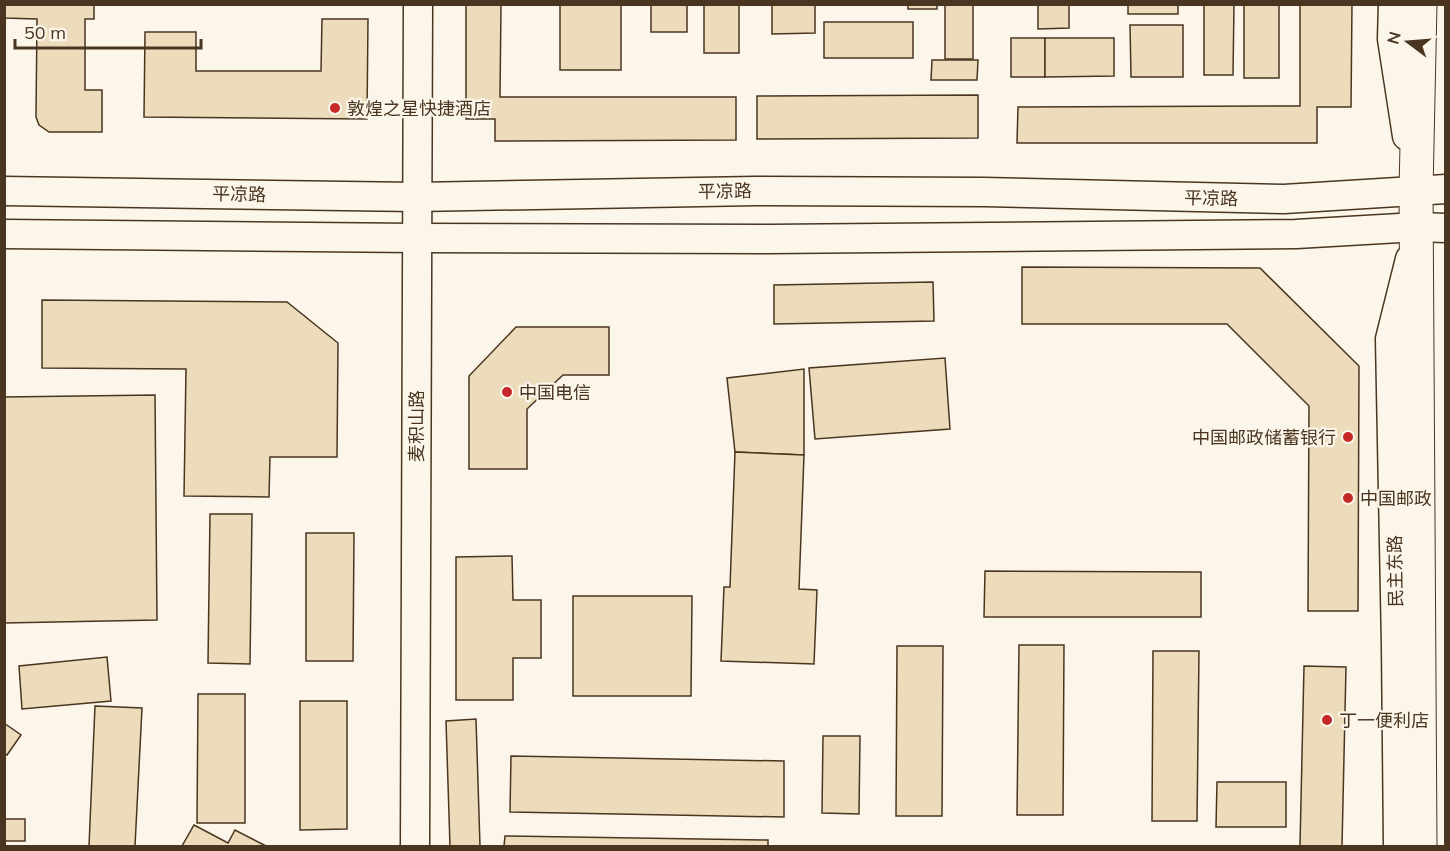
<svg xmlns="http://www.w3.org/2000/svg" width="1450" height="851" viewBox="0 0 1450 851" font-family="Mulish,'Noto Sans SC',sans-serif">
	<rect width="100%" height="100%" fill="#fbf6e9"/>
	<!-- building -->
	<g fill="#ecdcbc" stroke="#4a3520" stroke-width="1.5">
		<polygon points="4,4 94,4 94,19 85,19 85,90 102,90 102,132 49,132 39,125 36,117 37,19 4,18"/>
		<polygon points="466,4 501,4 500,97 736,97 736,140 495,141 495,119 466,119"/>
		<rect x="560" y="4" width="61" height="66"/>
		<rect x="651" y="4" width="36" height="28"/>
		<rect x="704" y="4" width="35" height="49"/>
		<polygon points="772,4 815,4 815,33 772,34"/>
		<rect x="908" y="4" width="29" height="5"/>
		<rect x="945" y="4" width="28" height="55"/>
		<polygon points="1038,4 1069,4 1069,28 1038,29"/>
		<rect x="1128" y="4" width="50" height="10"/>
		<polygon points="1204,4 1234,4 1233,75 1204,75"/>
		<rect x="1244" y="4" width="35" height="74"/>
		<polygon points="1300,4 1352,4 1351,107 1317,107 1317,143 1017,143 1018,107 1300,106"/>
		<polygon points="322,19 368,19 367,119 144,117 145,32 196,32 196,71 321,71"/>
		<rect x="824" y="22" width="89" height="36"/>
		<polygon points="1130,25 1183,25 1183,77 1131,77"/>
		<rect x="1011" y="38" width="34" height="39"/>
		<polygon points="1045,38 1114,38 1114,76 1045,77"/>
		<polygon points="932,60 978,60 977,80 931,80"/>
		<polygon points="978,95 978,138 757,139 757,96"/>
		<polygon points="1022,267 1260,268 1359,366 1358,611 1308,611 1309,406 1227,324 1022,324"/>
		<polygon points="933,282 934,321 774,324 774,285"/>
		<polygon points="42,300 287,302 338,343 337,457 270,457 269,497 184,496 186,369 42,368"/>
		<polygon points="516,327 609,327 609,375 563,375 527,409 527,469 469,469 469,376"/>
		<polygon points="945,358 950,429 815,439 809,368"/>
		<polygon points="804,369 804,455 735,452 727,378"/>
		<polygon points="155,395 157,620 4,623 4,397"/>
		<polygon points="735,452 804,455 799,589 817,590 814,664 721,661 724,587 730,587"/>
		<polygon points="210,514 252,514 250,664 208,663"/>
		<polygon points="306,533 354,533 353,661 306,661"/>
		<polygon points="512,556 513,600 541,600 541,658 513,658 513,700 456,700 456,557"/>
		<polygon points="985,571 1201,572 1201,617 984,617"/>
		<polygon points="573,596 692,596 691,696 573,696"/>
		<polygon points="1019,645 1064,645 1063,815 1017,815"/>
		<polygon points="897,646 943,646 942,816 896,816"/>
		<polygon points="1153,651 1199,651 1197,821 1152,821"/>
		<polygon points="107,657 111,701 22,709 19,666"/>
		<polygon points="1304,666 1346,667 1342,846 1300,846"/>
		<polygon points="198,694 245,694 245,823 197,823"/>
		<polygon points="300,701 347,701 347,829 300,830"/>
		<polygon points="95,706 142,708 135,846 89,846"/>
		<polygon points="476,719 480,846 450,846 446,721"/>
		<polygon points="4,723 21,735 7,755 4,754"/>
		<polygon points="823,736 860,736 859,814 822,813"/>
		<polygon points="511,756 784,761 784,817 510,812"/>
		<polygon points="1217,782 1286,782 1286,827 1216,827"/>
		<rect x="4" y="819" width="21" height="22"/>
		<polygon points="194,825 228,843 235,830 266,846 182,846"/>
		<polygon points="505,836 768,840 768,846 504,846"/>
	</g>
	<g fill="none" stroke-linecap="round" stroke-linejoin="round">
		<defs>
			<g id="minor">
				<polyline points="1393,4 1392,39 1407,136"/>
				<polyline points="4,191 416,197 756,191 984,192 1284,199 1446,189"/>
				<polyline points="4,234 416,238 769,239 1296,234 1417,227 1446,228"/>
				<polyline points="415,846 418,4"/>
				<polyline points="1398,846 1396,646 1390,339 1410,259"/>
			</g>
			<polyline id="major" points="1420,846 1416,191 1420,4"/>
		</defs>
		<!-- minor casing -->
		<use href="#minor" stroke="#4a3520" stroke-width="31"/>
		<!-- major casing -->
		<use href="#major" stroke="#4a3520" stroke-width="35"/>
		<!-- minor -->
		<use href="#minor" stroke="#fbf6e9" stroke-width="28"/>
		<!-- major -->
		<use href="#major" stroke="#fbf6e9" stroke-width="33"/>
	</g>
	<!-- markers -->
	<g fill="#c62828" stroke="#fbf6e9" stroke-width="2">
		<circle cx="335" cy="108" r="6"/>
		<circle cx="507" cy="392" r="6"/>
		<circle cx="1348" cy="437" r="6"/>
		<circle cx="1348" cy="498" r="6"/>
		<circle cx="1327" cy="720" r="6"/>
	</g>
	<g text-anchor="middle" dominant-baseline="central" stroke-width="4.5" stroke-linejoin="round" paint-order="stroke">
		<!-- poi labels -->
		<g font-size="18" fill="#4a3520" stroke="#fbf6e9" text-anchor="start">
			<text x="347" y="108">敦煌之星快捷酒店</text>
			<text x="519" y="392">中国电信</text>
			<text x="1336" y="437" text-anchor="end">中国邮政储蓄银行</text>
			<text x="1360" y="498">中国邮政</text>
			<text x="1339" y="720">丁一便利店</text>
		</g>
		<!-- street labels -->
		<g font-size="18" fill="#4a3520" stroke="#fbf6e9">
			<text transform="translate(725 191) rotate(-1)">平凉路</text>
			<text transform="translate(239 194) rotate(1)">平凉路</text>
			<text transform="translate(1211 198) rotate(1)">平凉路</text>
			<text transform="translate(416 426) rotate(-90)">麦积山路</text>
			<text transform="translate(1395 571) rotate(-91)">民主东路</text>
		</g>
	</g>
	<!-- border -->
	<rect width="1450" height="851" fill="none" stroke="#4a3520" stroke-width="12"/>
	<!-- north arrow -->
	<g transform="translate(1408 42) rotate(286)" stroke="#fbf6e9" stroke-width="4.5" paint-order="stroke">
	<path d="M0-4.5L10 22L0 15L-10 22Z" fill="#4a3520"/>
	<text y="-9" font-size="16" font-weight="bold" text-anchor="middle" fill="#4a3520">N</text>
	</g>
	<!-- scale -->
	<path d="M15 39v9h186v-9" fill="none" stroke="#4a3520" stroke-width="3"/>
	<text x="24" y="39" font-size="18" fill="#4a3520" stroke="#fbf6e9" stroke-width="4.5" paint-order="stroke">50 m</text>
</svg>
